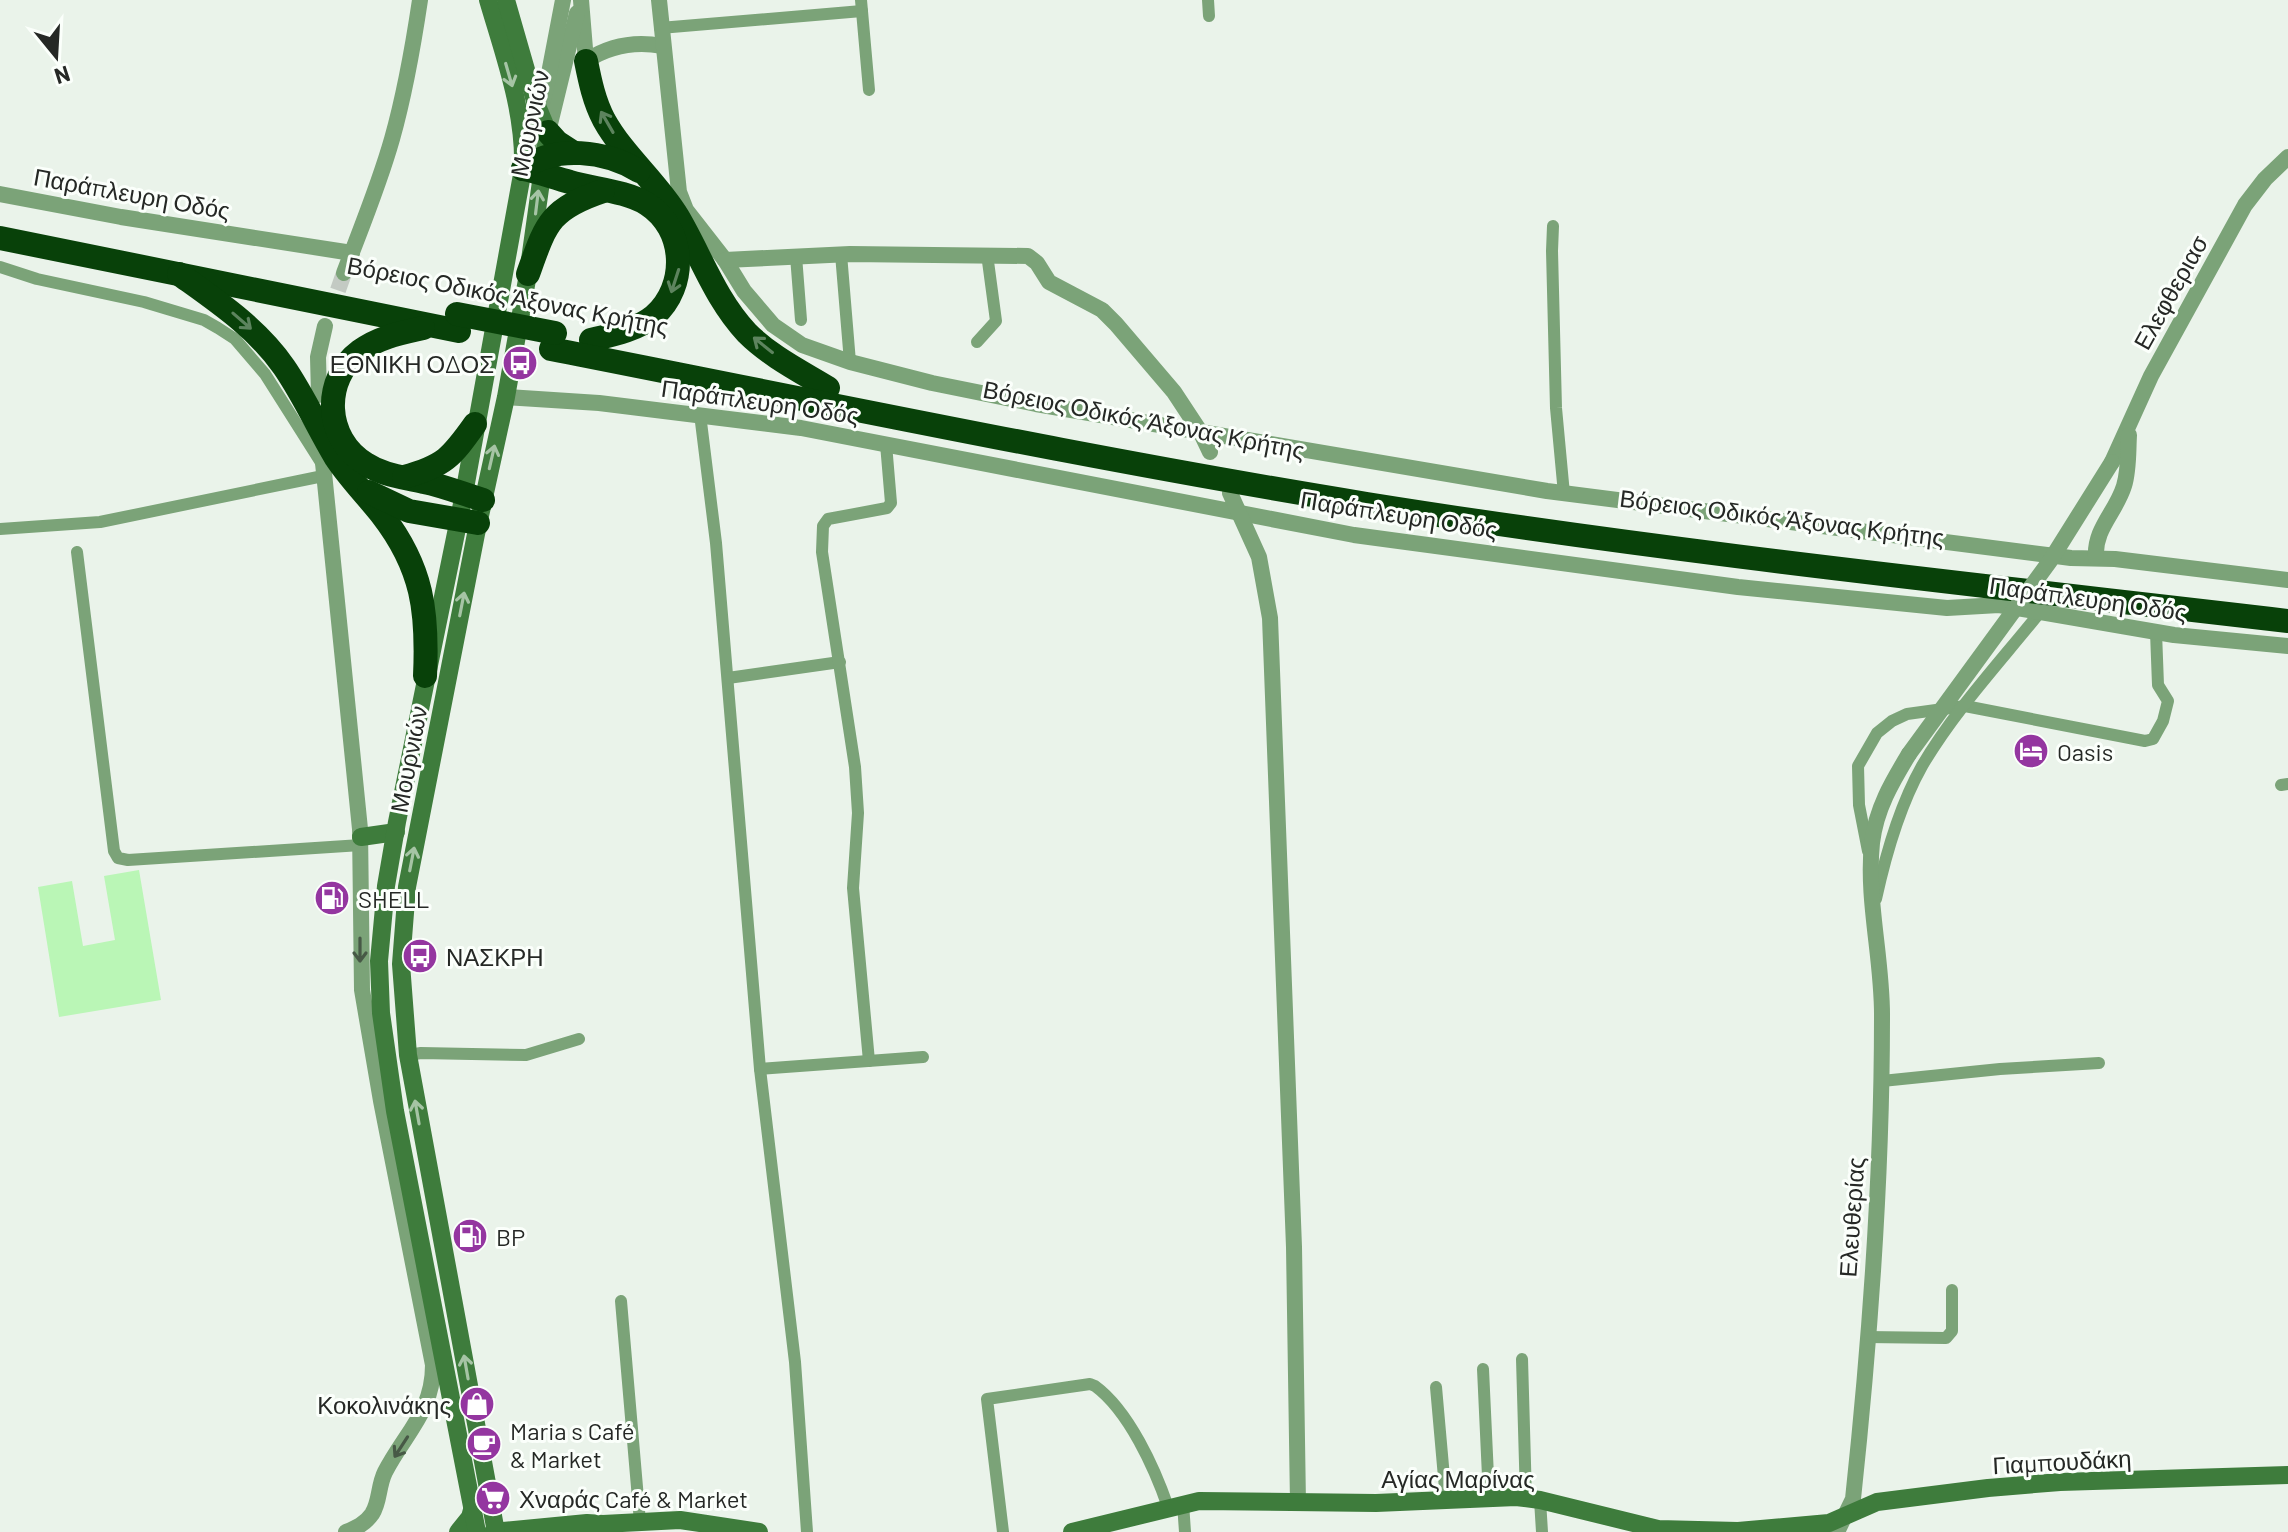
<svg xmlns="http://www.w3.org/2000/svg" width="2288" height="1532" viewBox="0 0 2288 1532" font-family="Barlow,sans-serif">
	<rect width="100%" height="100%" fill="#eaf3ea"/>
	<!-- green -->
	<polygon fill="#baf6b6" points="139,870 161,1000 59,1017 38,887 72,881 83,946 115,940 104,876"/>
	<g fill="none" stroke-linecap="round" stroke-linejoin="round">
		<!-- tertiary-tunnel -->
		<polyline stroke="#c3cac3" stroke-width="16" stroke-dasharray="16 8" stroke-linecap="butt" points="330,313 344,273"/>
		<!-- minor -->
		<g stroke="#7ba378" stroke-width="12">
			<polyline points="861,0 869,90"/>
			<polyline points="1208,0 1209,16"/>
			<polyline points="660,28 862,11"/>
			<polyline points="1553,226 1552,251 1556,408 1564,494"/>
			<polyline points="841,254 850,362"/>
			<polyline points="796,256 801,320"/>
			<polyline points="0,267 37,279 144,302 204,320 218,328 235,339 265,374 322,464"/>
			<polyline points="977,342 996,321 987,254"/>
			<polyline points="700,414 716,543 760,1069 795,1362 807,1532"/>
			<polyline points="0,529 100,522 323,476"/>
			<polyline points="77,552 114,851 118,858 128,860 361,845"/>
			<polyline points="728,678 840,662"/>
			<polyline points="2281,785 2288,784"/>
			<polyline points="1868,851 1859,805 1858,766 1877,733 1892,721 1907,714 1965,706 2145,741 2153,739 2163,721 2168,701 2158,685 2156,632"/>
			<path d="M1876 899C1886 853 1899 807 1922 766 1955 710 2001 661 2041 611"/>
			<polyline points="408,1055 421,1053 526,1055 579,1039"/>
			<polyline points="869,1061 853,888 858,813 855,767 822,552 823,526 828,519 887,508 891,503 886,444"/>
			<polyline points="760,1069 923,1057"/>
			<polyline points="1882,1081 2000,1069 2099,1063"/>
			<polyline points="621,1301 640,1522"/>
			<polyline points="1867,1337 1946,1338 1952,1331 1952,1290"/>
			<polyline points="1522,1359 1526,1498"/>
			<polyline points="1483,1369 1489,1498"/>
			<polyline points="1436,1387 1446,1500"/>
			<polyline points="1540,1500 1542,1532"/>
			<polyline points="1183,1503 1185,1532"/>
			<path d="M1003 1532 987 1399 1090 1384 1095 1386C1129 1411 1155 1469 1168 1507"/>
		</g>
		<!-- tertiary -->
		<g stroke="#7ba378" stroke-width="16">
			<path d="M581 0 586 61C609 46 635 41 662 46"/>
			<polyline points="659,0 679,192 686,210 725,260 744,291 773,325 802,345 850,362 932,383 1036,404 1547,491 2071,558 2115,559 2288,580"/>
			<polyline points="548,132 577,13"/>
			<polyline points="525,162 546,89 563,0"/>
			<polyline points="0,194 121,217 352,253"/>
			<polyline points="725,260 850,254 1028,256 1037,263 1049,282 1102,310 1116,324 1174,392 1201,433 1210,452"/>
			<path d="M344 273C361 228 379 185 392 139 405 93 413 47 420 0"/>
			<polyline points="319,395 318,357 325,326"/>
			<polyline points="506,397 599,403 801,428 1354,535 1738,587 1947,608 1999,605 2174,635 2288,646"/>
			<path d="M322 453 360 829 362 990 381 1101 433 1365C433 1412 405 1433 385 1472 378 1486 380 1502 372 1514 365 1524 356 1528 346 1532"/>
			<polyline points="2112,462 2151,376 2245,205 2265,179 2288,157"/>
			<polyline points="1230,493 1259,557 1270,618 1294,1247 1298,1503"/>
			<path d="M2096 557C2094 529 2116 512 2124 486 2129 470 2128 452 2129 435"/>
			<path d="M1837 1532 1853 1499C1870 1340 1882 1179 1882 1019 1883 961 1866 901 1872 843 1876 809 1892 782 1909 754"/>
		</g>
		<!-- secondary -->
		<g stroke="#3e7c3c" stroke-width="18">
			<polyline points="361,837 396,832"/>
			<polyline points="458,1532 470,1517 473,1506"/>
			<path d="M477 1532 395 1111 381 1013 379 961 386 886 397 822 464 494 523 169C525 111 504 55 488 0"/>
			<polyline points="493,1532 587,1523 603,1524 680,1520 759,1532"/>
			<polyline points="496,1532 408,1055 401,964 407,887 476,534 506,397 528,274 548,132 535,101 506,0"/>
			<polyline points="1072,1532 1199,1501 1376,1503 1516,1497 1540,1500 1658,1529 1738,1531 1829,1523 1877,1502 1988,1488 2060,1482 2288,1475"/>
		</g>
		<!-- motorway -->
		<g stroke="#084109" stroke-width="24">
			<path d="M586 61C590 81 594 101 604 120 624 156 657 182 678 217 701 256 715 299 747 333 770 356 800 371 828 388"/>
			<polyline points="548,132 557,142 574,153"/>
			<path d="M523 169C540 172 554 178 570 182 594 189 626 191 647 204 686 229 688 286 654 316 637 330 612 335 591 340"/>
			<path d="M523 169C555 144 606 151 639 171"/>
			<polyline points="0,238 459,331"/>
			<path d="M179 274C218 302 257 328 284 367 304 396 318 428 336 458 349 478 367 496 382 515 423 568 428 612 425 676"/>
			<path d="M528 274C546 224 549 209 603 191"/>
			<path d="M423 328C401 333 379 337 360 351 322 379 324 439 366 464 384 476 404 477 424 482 444 486 463 494 483 500"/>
			<path d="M551 349C822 402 1094 460 1367 504 1673 553 1981 585 2288 621"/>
			<path d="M404 477C444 466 451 458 475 424"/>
			<polyline points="369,492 409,511 478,523"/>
		</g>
		<!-- tertiary-bridge -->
		<polyline stroke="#7ba378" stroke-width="16" points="1909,754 2050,561 2112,462"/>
		<!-- motorway-bridge -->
		<polyline stroke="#084109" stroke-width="24" points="457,314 555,333"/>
	</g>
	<!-- one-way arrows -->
	<defs><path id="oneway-shaft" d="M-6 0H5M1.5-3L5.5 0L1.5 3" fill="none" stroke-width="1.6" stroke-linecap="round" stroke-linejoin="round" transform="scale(2)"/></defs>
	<g stroke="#a6c4a5">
		<use href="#oneway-shaft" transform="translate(509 75) rotate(74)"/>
		<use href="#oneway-shaft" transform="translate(537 202) rotate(-83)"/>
		<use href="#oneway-shaft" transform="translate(492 457) rotate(-77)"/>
		<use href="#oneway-shaft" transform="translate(462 604) rotate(-79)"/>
		<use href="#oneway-shaft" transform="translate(412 859) rotate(-79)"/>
		<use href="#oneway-shaft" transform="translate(417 1112) rotate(-100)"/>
		<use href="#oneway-shaft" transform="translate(466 1367) rotate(-100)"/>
	</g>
	<g stroke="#5d845e">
		<use href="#oneway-shaft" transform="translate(607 122) rotate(-120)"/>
		<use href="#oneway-shaft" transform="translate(675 281) rotate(108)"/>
		<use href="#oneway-shaft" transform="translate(242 321) rotate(41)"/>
		<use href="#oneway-shaft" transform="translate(763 345) rotate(-141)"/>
	</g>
	<g stroke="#475946">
		<use href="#oneway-shaft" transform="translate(360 950) rotate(90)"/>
		<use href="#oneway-shaft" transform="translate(401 1447) rotate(123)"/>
	</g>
	<!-- icons -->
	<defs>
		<symbol id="bus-disc" viewBox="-11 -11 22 22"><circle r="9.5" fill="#9436a0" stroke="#fbfffb"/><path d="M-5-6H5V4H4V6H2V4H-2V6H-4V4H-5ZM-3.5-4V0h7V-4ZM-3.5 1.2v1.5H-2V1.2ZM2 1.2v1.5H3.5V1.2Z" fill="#fff"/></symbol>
		<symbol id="hotel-disc" viewBox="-11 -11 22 22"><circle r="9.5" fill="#9436a0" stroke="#fbfffb"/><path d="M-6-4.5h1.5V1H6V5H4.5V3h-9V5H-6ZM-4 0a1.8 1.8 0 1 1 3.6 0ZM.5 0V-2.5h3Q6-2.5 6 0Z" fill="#fff"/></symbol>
		<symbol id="fuel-disc" viewBox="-11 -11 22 22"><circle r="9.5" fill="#9436a0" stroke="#fbfffb"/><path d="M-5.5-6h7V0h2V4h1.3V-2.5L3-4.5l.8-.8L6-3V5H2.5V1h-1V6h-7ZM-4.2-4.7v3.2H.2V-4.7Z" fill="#fff"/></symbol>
		<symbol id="shop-disc" viewBox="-11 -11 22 22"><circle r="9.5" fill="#9436a0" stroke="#fbfffb"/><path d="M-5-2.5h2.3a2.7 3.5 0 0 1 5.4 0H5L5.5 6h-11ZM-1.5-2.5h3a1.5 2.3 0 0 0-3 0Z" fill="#fff"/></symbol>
		<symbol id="cafe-disc" viewBox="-11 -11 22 22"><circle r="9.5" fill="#9436a0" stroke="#fbfffb"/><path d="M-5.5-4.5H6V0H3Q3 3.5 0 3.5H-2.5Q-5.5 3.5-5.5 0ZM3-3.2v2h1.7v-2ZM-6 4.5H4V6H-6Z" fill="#fff"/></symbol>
		<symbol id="supermarket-disc" viewBox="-11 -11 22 22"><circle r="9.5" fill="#9436a0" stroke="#fbfffb"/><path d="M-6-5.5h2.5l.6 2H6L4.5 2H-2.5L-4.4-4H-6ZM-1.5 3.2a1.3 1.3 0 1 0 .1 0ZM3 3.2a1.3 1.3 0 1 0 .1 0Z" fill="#fff"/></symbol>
	</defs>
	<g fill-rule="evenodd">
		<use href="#bus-disc" x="500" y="343" width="40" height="40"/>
		<use href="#hotel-disc" x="2011" y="731" width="40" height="40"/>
		<use href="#fuel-disc" x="312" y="878" width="40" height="40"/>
		<use href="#bus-disc" x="400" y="936" width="40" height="40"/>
		<use href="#fuel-disc" x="450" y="1216" width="40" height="40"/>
		<use href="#shop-disc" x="457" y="1384" width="40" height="40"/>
		<use href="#cafe-disc" x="464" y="1424" width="40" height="40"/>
		<use href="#supermarket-disc" x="473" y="1478" width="40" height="40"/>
	</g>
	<g text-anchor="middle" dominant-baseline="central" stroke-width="6" stroke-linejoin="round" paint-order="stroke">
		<!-- street labels -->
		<g font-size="24" fill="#252825" stroke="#fbfffb">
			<text transform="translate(529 123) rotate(-78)">Μουρνιών</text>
			<text transform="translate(132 193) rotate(10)">Παράπλευρη Οδός</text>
			<text transform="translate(2170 292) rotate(-61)">Ελεφθεριασ</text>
			<text transform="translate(508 295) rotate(11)">Βόρειος Οδικός Άξονας Κρήτης</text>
			<text transform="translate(760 401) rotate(8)">Παράπλευρη Οδός</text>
			<text transform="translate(1144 419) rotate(11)">Βόρειος Οδικός Άξονας Κρήτης</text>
			<text transform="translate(1399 514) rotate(9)">Παράπλευρη Οδός</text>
			<text transform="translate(1782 517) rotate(7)">Βόρειος Οδικός Άξονας Κρήτης</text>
			<text transform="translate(2088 598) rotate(8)">Παράπλευρη Οδός</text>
			<text transform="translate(408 759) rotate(-79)">Μουρνιών</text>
			<text transform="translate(1851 1217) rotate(-86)">Ελευθερίας</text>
			<text transform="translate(2062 1461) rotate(-3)">Γιαμπουδάκη</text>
			<text x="1458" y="1478">Αγίας Μαρίνας</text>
		</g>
		<!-- poi labels -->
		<g font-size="24" fill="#252825" stroke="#fbfffb" text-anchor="start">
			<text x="494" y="363" text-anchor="end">ΕΘΝΙΚΗ ΟΔΟΣ</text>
			<text x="2057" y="751">Oasis</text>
			<text x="358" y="898">SHELL</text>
			<text x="446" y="956">ΝΑΣΚΡΗ</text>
			<text x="496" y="1236">BP</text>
			<text x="451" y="1404" text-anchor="end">Κοκολινάκης</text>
			<text x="510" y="1430">Maria s Café<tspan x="510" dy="28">&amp; Market</tspan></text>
			<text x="519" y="1498">Χναράς Café &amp; Market</text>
		</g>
	</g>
	<!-- north arrow -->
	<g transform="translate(56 56) rotate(162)" stroke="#fbfffb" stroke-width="6" paint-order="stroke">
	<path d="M0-6L14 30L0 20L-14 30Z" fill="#252825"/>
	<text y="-12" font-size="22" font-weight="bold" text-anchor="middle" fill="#252825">N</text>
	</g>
</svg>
